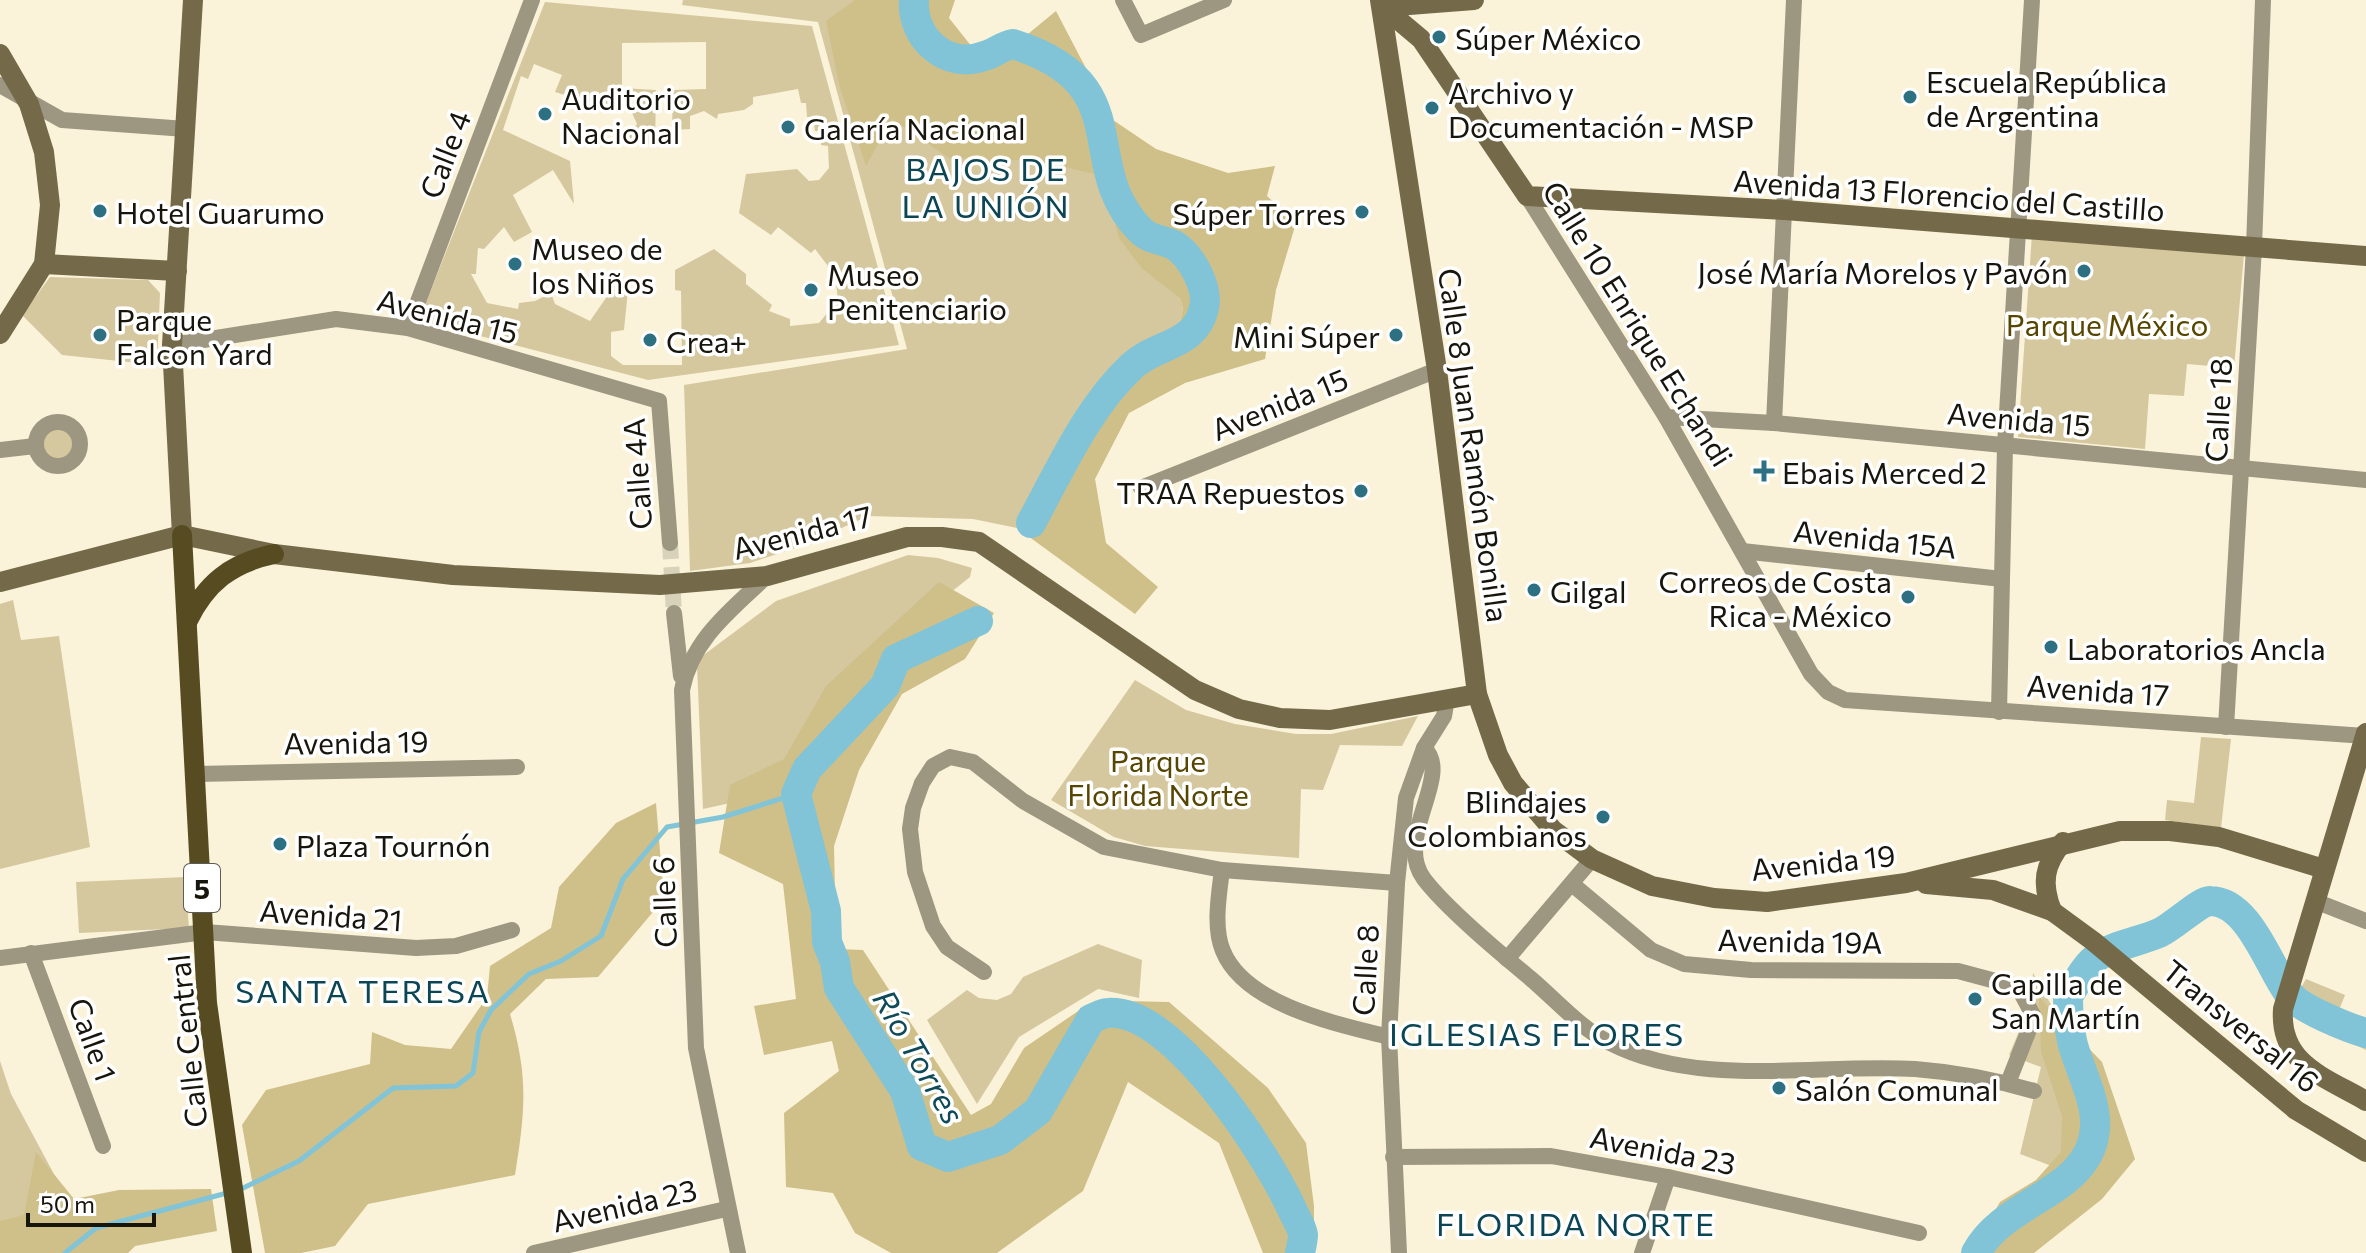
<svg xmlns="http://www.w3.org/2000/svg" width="2366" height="1253" viewBox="0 0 2366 1253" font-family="Commissioner,sans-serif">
	<rect width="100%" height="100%" fill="#faf3d9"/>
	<!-- green -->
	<g fill="#d5c89e" fill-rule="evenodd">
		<polygon points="683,0 903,0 904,35 1080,96 1143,270 1180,297 1183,308 1177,336 1148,345 1113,365 1069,430 1017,528 973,519 868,516 804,545 750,563 690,571 684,385 907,349 818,22 682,5"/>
		<path d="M545 2 812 26 899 345 648 380 419 320ZM706 42V89L673 90 672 130 690 129V116L704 111 717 119 718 114 744 110 753 104V97L798 89 801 103H806L807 117H813L815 131H820L821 145 828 146 829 168 819 180 809 181 797 169 746 174 739 213 771 235 778 227 811 253 815 249 828 266H834L838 300 819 323 790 326V319L769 311 772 305 746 284V274L714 249 675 270V290L681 291 682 365H623L611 356V332L624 330 628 290 617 282 590 321 555 304 551 293 535 301 519 303 518 309 487 303 471 274H476L478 248 484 249 504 227 514 242 532 232 513 195 553 170 574 204 570 161 503 130 521 76 528 79 534 64 562 75 555 92 599 105 605 113 611 106 628 104 637 124 627 139 655 146 656 90 622 88V43Z"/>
		<polygon points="2032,234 2244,254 2234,368 2187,364 2184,396 2149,394 2145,449 2018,437"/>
		<polygon points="50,277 148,280 160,293 157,365 62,355 22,315"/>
		<circle cx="58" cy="444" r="17"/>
		<polygon points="908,555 938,558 972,568 970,577 876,652 784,791 703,809 697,665 705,654 776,601"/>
		<polygon points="13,600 21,640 59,636 90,847 0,869 0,604"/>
		<polygon points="1135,680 1186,710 1235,724 1296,734 1331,734 1418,716 1402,746 1340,745 1323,790 1301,789 1299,858 1145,846 1114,837 1051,800"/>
		<polygon points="2201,737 2231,739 2221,828 2165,820 2167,800 2194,803"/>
		<polygon points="185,877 189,928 79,933 76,882"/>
		<polygon points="1098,944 1142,960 1139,998 1098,989 1019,1037 977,1104 927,1020 967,990 979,998 997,1000 1011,994 1023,977"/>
		<polygon points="2033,973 2053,1008 2067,1172 2020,1154 2041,1067 2009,1055 2029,1008"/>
		<polygon points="2306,979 2345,995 2339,1010 2366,1020 2366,1050 2287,1012"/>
		<polygon points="0,1061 11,1094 70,1204 0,1237"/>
	</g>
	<!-- forest -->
	<g fill="#cfbf89">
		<polygon points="855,0 955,0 949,18 976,52 996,60 1056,11 1113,120 1156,149 1228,173 1275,166 1267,196 1296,223 1276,290 1265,359 1185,383 1129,413 1095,479 1106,543 1158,587 1135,614 1017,528 1069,430 1113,364 1148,345 1177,336 1183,308 1180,298 1143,270 1119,238 1102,176 1041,161 949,158 892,119 866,166 840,88 826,21"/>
		<polygon points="939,582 994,613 965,659 902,694 859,770 834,846 835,894 830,907 838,949 863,950 971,1115 991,1104 1024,1048 1087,1005 1124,1001 1169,1002 1268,1088 1306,1143 1314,1206 1314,1253 1263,1253 1219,1143 1128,1082 1083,1191 997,1253 891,1253 855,1233 833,1193 786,1187 784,1113 839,1071 832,1041 764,1055 754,1006 796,999 783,884 719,853 730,785 784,759 826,686"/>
		<path d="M656 803 664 899 598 977 546 979 510 1014C529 1077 525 1112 515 1175L368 1204 335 1246 301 1253H265L242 1125 266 1090 370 1064 372 1032 405 1045 451 1049 487 997 490 966 551 928 559 887 616 823Z"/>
		<polygon points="2039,997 2102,1062 2135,1159 2102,1199 2034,1253 1971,1253 2000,1202 2036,1180 2061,1152 2062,1116 2041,1052"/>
		<polygon points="36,1152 74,1199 119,1190 211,1189 217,1231 135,1246 128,1253 0,1253 0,1221 24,1215"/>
	</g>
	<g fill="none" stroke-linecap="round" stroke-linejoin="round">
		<!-- stream -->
		<g stroke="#81c4d7" stroke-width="5">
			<polyline points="237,1191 299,1161 393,1088 456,1086 473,1073 479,1032 491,1010 529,974 561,961 601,936 623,879 667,827 723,817 796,794"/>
			<polyline points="65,1253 96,1228 227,1193"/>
		</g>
		<!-- river -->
		<g stroke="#81c4d7" stroke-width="30">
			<path d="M914 0C911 38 947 70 984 56 995 53 1002 46 1013 44 1142 85 1074 163 1141 231 1149 239 1163 240 1174 245 1191 255 1209 288 1204 308 1196 346 1157 343 1132 366 1087 408 1060 470 1031 523"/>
			<path d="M978 621 896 659 885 686 807 769 796 794 826 911 827 942 835 962 839 988 905 1091 922 1146 948 1157 1000 1140 1038 1111 1091 1019C1096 1017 1103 1013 1108 1013 1174 1008 1267 1156 1291 1207 1294 1215 1302 1226 1303 1235 1303 1240 1301 1248 1300 1253"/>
			<path d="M1976 1253C2004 1199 2091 1193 2095 1128 2097 1102 2080 1070 2073 1045 2069 1029 2068 1012 2068 996 2076 984 2085 966 2097 957 2109 947 2144 940 2159 933 2173 927 2201 900 2210 901 2250 901 2270 970 2290 995 2301 1009 2348 1028 2366 1033"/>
		</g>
		<!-- street-tunnel -->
		<polyline stroke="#d8d2ba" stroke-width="16" stroke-dasharray="16 8" stroke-linecap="butt" points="670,543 674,613"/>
		<!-- street -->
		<g stroke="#9d9680" stroke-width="16">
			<polyline points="1123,0 1141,35 1224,0"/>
			<polyline points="0,85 62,120 186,129"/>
			<polyline points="1527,196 1666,417 1811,674 1828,692 1845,700 2366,736"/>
			<polyline points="408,328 532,0"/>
			<polyline points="172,345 336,319 408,328 659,401 670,543"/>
			<polyline points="1666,417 1774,423 2366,480"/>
			<circle cx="58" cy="444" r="22"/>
			<polyline points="1774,423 1794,0"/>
			<polyline points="0,450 35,446"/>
			<polyline points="1141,488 1437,370"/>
			<polyline points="1742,551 2002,579"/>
			<polyline points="674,613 681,676"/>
			<polyline points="1999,712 2005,446 2032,0"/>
			<polyline points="2226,727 2254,247 2263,0"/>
			<path d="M1424 748C1454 775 1393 838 1424 879 1447 909 1500 953 1530 978 1555 999 1581 1029 1610 1043 1699 1089 1817 1063 1915 1069 1954 1072 1996 1080 2034 1091"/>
			<polyline points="196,774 517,767"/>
			<path d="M1222 870C1219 894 1213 928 1223 951 1245 1005 1337 1024 1389 1037"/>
			<polyline points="1572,884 1651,950 1684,964 1751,970 1958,971 2018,987 2034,1017 2008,1083"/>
			<polyline points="2315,901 2366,921"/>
			<polyline points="31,953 103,1146"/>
			<polyline points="0,958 205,932 416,948 456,946 512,930"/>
			<polyline points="1507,959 1592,859"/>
			<polyline points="984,972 947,947 933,926 915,872 910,829 913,808 922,783 933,766 950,757 973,762 1023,801 1104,847 1222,870 1397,883"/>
			<polyline points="1393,1157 1551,1156 1668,1177 1919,1233"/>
			<polyline points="534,1253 726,1209"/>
			<path d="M738 1253 696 1048 682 690C692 639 731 610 767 576"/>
			<polyline points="1399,1253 1389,1037 1397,883 1406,798 1424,748 1444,716 1447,699"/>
			<polyline points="1642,1253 1668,1177"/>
		</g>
		<!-- secondary -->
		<g stroke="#746a49" stroke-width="20">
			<polyline points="1380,0 1437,370 1477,694 1498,755 1513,783 1553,830 1592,859 1652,886 1714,898 1767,902 1906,883 2120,831 2170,831 2219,837 2324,869"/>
			<polyline points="1383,7 1421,39 1527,196 1785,210 2366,256"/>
			<polyline points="1383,7 1474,0"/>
			<polyline points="0,54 29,104 44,152 50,205 44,264 0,334"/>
			<polyline points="44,264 177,271"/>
			<polyline points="182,535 172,345 193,0"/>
			<polyline points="0,582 182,535 274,554 453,575 660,585 767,576 907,537 942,537 979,542 1195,690 1239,709 1280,718 1330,720 1477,694"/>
			<path d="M2366 733 2283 1009C2279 1064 2325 1077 2366 1101"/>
			<polyline points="1926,884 1993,890 2052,911 2093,941 2296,1110 2366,1152"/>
			<path d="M2052 911C2041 883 2044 865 2063 842"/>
		</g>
		<!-- primary -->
		<g stroke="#574b21" stroke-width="20">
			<polyline points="182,535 207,1003 242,1253"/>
			<path d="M187 622C206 583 231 563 274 554"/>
		</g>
	</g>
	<!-- markers -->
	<g fill="#2d7082" stroke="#fff" stroke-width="3">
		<circle cx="1439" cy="37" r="8"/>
		<circle cx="1910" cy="97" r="8"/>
		<circle cx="1432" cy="108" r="8"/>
		<circle cx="545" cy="114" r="8"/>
		<circle cx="788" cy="127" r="8"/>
		<circle cx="100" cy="211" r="8"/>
		<circle cx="1362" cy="212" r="8"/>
		<circle cx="515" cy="264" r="8"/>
		<circle cx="2084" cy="271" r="8"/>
		<circle cx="811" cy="290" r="8"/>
		<circle cx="100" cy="335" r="8"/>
		<circle cx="1396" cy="335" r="8"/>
		<circle cx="650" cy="340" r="8"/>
		<path d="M1760 459h8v8h8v8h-8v8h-8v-8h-8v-8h8z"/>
		<circle cx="1361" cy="491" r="8"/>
		<circle cx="1534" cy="590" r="8"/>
		<circle cx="1908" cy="597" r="8"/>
		<circle cx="2051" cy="647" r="8"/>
		<circle cx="1603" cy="817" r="8"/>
		<circle cx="280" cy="844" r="8"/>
		<circle cx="1975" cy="999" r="8"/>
		<circle cx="1779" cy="1088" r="8"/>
	</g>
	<g text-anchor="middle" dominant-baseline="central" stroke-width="7" stroke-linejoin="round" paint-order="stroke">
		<!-- shield labels -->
		<rect fill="#fff" stroke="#5d5b55" stroke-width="2" x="184" y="864" width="36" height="48" rx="6"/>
		<g font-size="28" font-weight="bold" fill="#17150c">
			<text x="202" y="888">5</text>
		</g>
		<!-- poi labels -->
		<g font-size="30" fill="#17150c" stroke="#fff" text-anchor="start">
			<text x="1455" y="37">Súper México</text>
			<text x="1926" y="80">Escuela República<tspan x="1926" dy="34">de Argentina</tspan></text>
			<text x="1448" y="91">Archivo y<tspan x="1448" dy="34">Documentación - MSP</tspan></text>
			<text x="561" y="97">Auditorio<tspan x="561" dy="34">Nacional</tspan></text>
			<text x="804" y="127">Galería Nacional</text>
			<text x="116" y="211">Hotel Guarumo</text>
			<text x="1346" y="212" text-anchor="end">Súper Torres</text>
			<text x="531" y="247">Museo de<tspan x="531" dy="34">los Niños</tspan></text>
			<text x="2068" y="271" text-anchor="end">José María Morelos y Pavón</text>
			<text x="827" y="273">Museo<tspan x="827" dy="34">Penitenciario</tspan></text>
			<text x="116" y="318">Parque<tspan x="116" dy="34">Falcon Yard</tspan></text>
			<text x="1380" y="335" text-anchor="end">Mini Súper</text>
			<text x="666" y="340">Crea+</text>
			<text x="1782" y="471">Ebais Merced 2</text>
			<text x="1345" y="491" text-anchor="end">TRAA Repuestos</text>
			<text x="1892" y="580" text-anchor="end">Correos de Costa<tspan x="1892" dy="34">Rica - México</tspan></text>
			<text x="1550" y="590">Gilgal</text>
			<text x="2067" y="647">Laboratorios Ancla</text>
			<text x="1587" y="800" text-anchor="end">Blindajes<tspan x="1587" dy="34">Colombianos</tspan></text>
			<text x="296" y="844">Plaza Tournón</text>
			<text x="1991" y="982">Capilla de<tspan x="1991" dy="34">San Martín</tspan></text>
			<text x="1795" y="1088">Salón Comunal</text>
		</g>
		<!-- street labels -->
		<g font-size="30" fill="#17150c" stroke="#fff">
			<text transform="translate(444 154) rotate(-69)">Calle 4</text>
			<text transform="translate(1949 194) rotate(4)">Avenida 13 Florencio del Castillo</text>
			<text transform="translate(448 315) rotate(14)">Avenida 15</text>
			<text transform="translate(1639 323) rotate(58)">Calle 10 Enrique Echandi</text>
			<text transform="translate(1279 403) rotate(-22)">Avenida 15</text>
			<text transform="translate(2217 410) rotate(-87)">Calle 18</text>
			<text transform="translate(2019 418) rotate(5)">Avenida 15</text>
			<text transform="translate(1475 445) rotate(82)">Calle 8 Juan Ramón Bonilla</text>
			<text transform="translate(636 474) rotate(-94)">Calle 4A</text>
			<text transform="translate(802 531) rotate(-14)">Avenida 17</text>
			<text transform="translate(1875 538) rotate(6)">Avenida 15A</text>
			<text transform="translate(2098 689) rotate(4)">Avenida 17</text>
			<text transform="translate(356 741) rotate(-1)">Avenida 19</text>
			<text transform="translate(1823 861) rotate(-6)">Avenida 19</text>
			<text transform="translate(663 902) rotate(-92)">Calle 6</text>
			<text transform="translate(331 914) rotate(4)">Avenida 21</text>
			<text transform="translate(1800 940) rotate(1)">Avenida 19A</text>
			<text transform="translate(1364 970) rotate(-87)">Calle 8</text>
			<text transform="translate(2242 1025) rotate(39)">Transversal 16</text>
			<text transform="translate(94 1039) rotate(70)">Calle 1</text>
			<text transform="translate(186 1041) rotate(-96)">Calle Central</text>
			<text transform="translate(1663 1149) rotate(11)">Avenida 23</text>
			<text transform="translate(624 1204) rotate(-13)">Avenida 23</text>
		</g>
		<!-- park labels -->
		<g font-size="30" fill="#574600" stroke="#fff">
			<text x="2107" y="323">Parque México</text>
			<text x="1158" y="759">Parque<tspan x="1158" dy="34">Florida Norte</tspan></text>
		</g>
		<!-- neighbourhood labels -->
		<g font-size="32" letter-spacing="2" fill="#0c4553" stroke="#fff">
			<text x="986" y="168">BAJOS DE<tspan x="986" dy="37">LA UNIÓN</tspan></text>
			<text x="363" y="990">SANTA TERESA</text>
			<text x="1537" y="1033">IGLESIAS FLORES</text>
			<text x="1576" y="1223">FLORIDA NORTE</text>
		</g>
		<!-- water labels -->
		<g font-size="32" font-style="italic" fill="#0e4a58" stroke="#fff">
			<text transform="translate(920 1056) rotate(60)">Río Torres</text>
		</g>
	</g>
	<!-- scale -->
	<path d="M28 1213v12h126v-12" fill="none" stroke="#17150c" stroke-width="4"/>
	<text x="40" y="1213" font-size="24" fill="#17150c" stroke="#ffffff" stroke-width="6" paint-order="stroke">50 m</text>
</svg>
